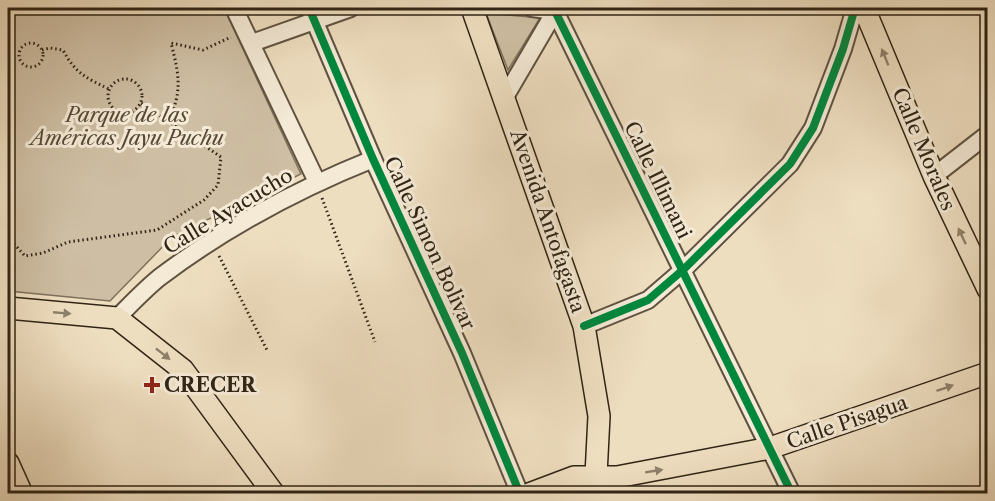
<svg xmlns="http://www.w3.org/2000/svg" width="995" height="501" viewBox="0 0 995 501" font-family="'Libre Caslon Text',serif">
	<rect width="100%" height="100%" fill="#eedec0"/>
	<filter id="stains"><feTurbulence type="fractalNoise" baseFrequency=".00333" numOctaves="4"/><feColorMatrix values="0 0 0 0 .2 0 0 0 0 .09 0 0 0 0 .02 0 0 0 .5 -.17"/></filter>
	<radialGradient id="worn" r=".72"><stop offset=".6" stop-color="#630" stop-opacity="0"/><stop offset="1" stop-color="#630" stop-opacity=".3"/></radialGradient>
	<!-- green -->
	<g fill="#cebea3" stroke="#7f715c" stroke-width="1.5">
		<polygon points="15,8 224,8 301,174 172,237 110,301 8,291 8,11"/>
		<polygon points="486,13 540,18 508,70"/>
	</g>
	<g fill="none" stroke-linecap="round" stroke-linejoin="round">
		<defs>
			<g id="minor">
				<polyline points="234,8 317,182"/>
				<polyline points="309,8 373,159 462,353 520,494"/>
				<polyline points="532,8 555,11"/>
				<polyline points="555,11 792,494"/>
				<polyline points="252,43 351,8"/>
				<polyline points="505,97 557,8"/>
				<polyline points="934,176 988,134"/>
				<path d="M117 318C131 304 145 289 160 277 225 228 298 189 373 159"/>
				<polyline points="584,326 648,300 684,269 790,164 813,128 843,49 855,8"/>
				<polyline points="595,494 596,475"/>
			</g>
			<g id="major">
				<polyline points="472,8 584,326 599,416 596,475"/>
				<polyline points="864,8 934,176 988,289"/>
				<polyline points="8,308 117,318 183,370 274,494"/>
				<polyline points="8,463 22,494"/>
				<polyline points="529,494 574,477 617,477 770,448 988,373"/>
			</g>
		</defs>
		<!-- minor casing -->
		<use href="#minor" stroke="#605240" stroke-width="20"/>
		<!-- major casing -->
		<use href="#major" stroke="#302415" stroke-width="24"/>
		<!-- path -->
		<g stroke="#302415" stroke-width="3" stroke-dasharray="1.5 3" stroke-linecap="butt">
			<circle cx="31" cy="55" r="12"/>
			<path d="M42 50 50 48 63 50C75 73 86 78 109 89"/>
			<circle cx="125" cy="96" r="17"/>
			<path d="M168 121C183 92 179 74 171 43L203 50 231 37"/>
			<polyline points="322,198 375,342"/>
			<polyline points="8,237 25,256 43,253 68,242 157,230 204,200 218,185 221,157 141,103"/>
			<polyline points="219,256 267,350"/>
		</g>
		<!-- minor -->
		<use href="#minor" stroke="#f4ead6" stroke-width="16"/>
		<!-- major -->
		<use href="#major" stroke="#eedec0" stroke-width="21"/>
		<defs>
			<g id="cycleway">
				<polyline points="309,8 373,159 462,353 520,494"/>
				<polyline points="557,8 555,11 792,494"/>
				<polyline points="584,326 648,300 684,269 790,164 813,128 843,49 855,8"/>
			</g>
		</defs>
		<!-- cycleway casing -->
		<use href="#cycleway" stroke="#f4ead6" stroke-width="11"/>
		<!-- cycleway -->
		<use href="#cycleway" stroke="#00873e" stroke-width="8"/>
	</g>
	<!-- one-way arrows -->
	<defs><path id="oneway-solid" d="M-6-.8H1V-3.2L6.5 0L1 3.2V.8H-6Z" transform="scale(1.5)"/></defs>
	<g fill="#8f816a">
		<use href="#oneway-solid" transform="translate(885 57) rotate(-112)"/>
		<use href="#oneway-solid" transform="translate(962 236) rotate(-115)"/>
		<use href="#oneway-solid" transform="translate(62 313) rotate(5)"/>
		<use href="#oneway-solid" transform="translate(163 354) rotate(38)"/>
		<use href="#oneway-solid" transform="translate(945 388) rotate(-19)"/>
		<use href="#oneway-solid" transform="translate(654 471) rotate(-9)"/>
	</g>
	<!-- markers -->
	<path fill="#8f2418" stroke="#f4ead6" stroke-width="2" d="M149 376h6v6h6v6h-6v6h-6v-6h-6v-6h6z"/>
	<g text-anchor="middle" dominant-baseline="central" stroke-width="6" stroke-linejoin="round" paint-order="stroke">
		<!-- park labels -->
		<g font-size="20" font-style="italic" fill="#584a38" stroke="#f4ead6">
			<text x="127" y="115">Parque de las<tspan x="127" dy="23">Américas Jayu Puchu</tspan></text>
		</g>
		<!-- street labels -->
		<g font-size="20" fill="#302415" stroke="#f4ead6">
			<text transform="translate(924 149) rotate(67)">Calle Morales</text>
			<text transform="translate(658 180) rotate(64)">Calle Illimani</text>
			<text transform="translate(228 211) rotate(-31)">Calle Ayacucho</text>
			<text transform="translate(548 221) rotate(71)">Avenida Antofagasta</text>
			<text transform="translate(430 243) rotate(65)">Calle Simon Bolivar</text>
			<text transform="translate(847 422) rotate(-19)">Calle Pisagua</text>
		</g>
		<!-- poi labels -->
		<g font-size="20" font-weight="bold" fill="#302415" stroke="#f4ead6" text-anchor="start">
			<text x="164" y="385">CRECER</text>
		</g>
	</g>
	<!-- margin -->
	<rect width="995" height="501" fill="none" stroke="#eedec0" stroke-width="30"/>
	<rect x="9" y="9" width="977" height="483" fill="none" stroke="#302415" stroke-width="3"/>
	<rect x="15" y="15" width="965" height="471" fill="none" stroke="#302415" stroke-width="1.5"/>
	<rect width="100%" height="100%" filter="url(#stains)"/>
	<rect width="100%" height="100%" fill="url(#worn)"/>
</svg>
